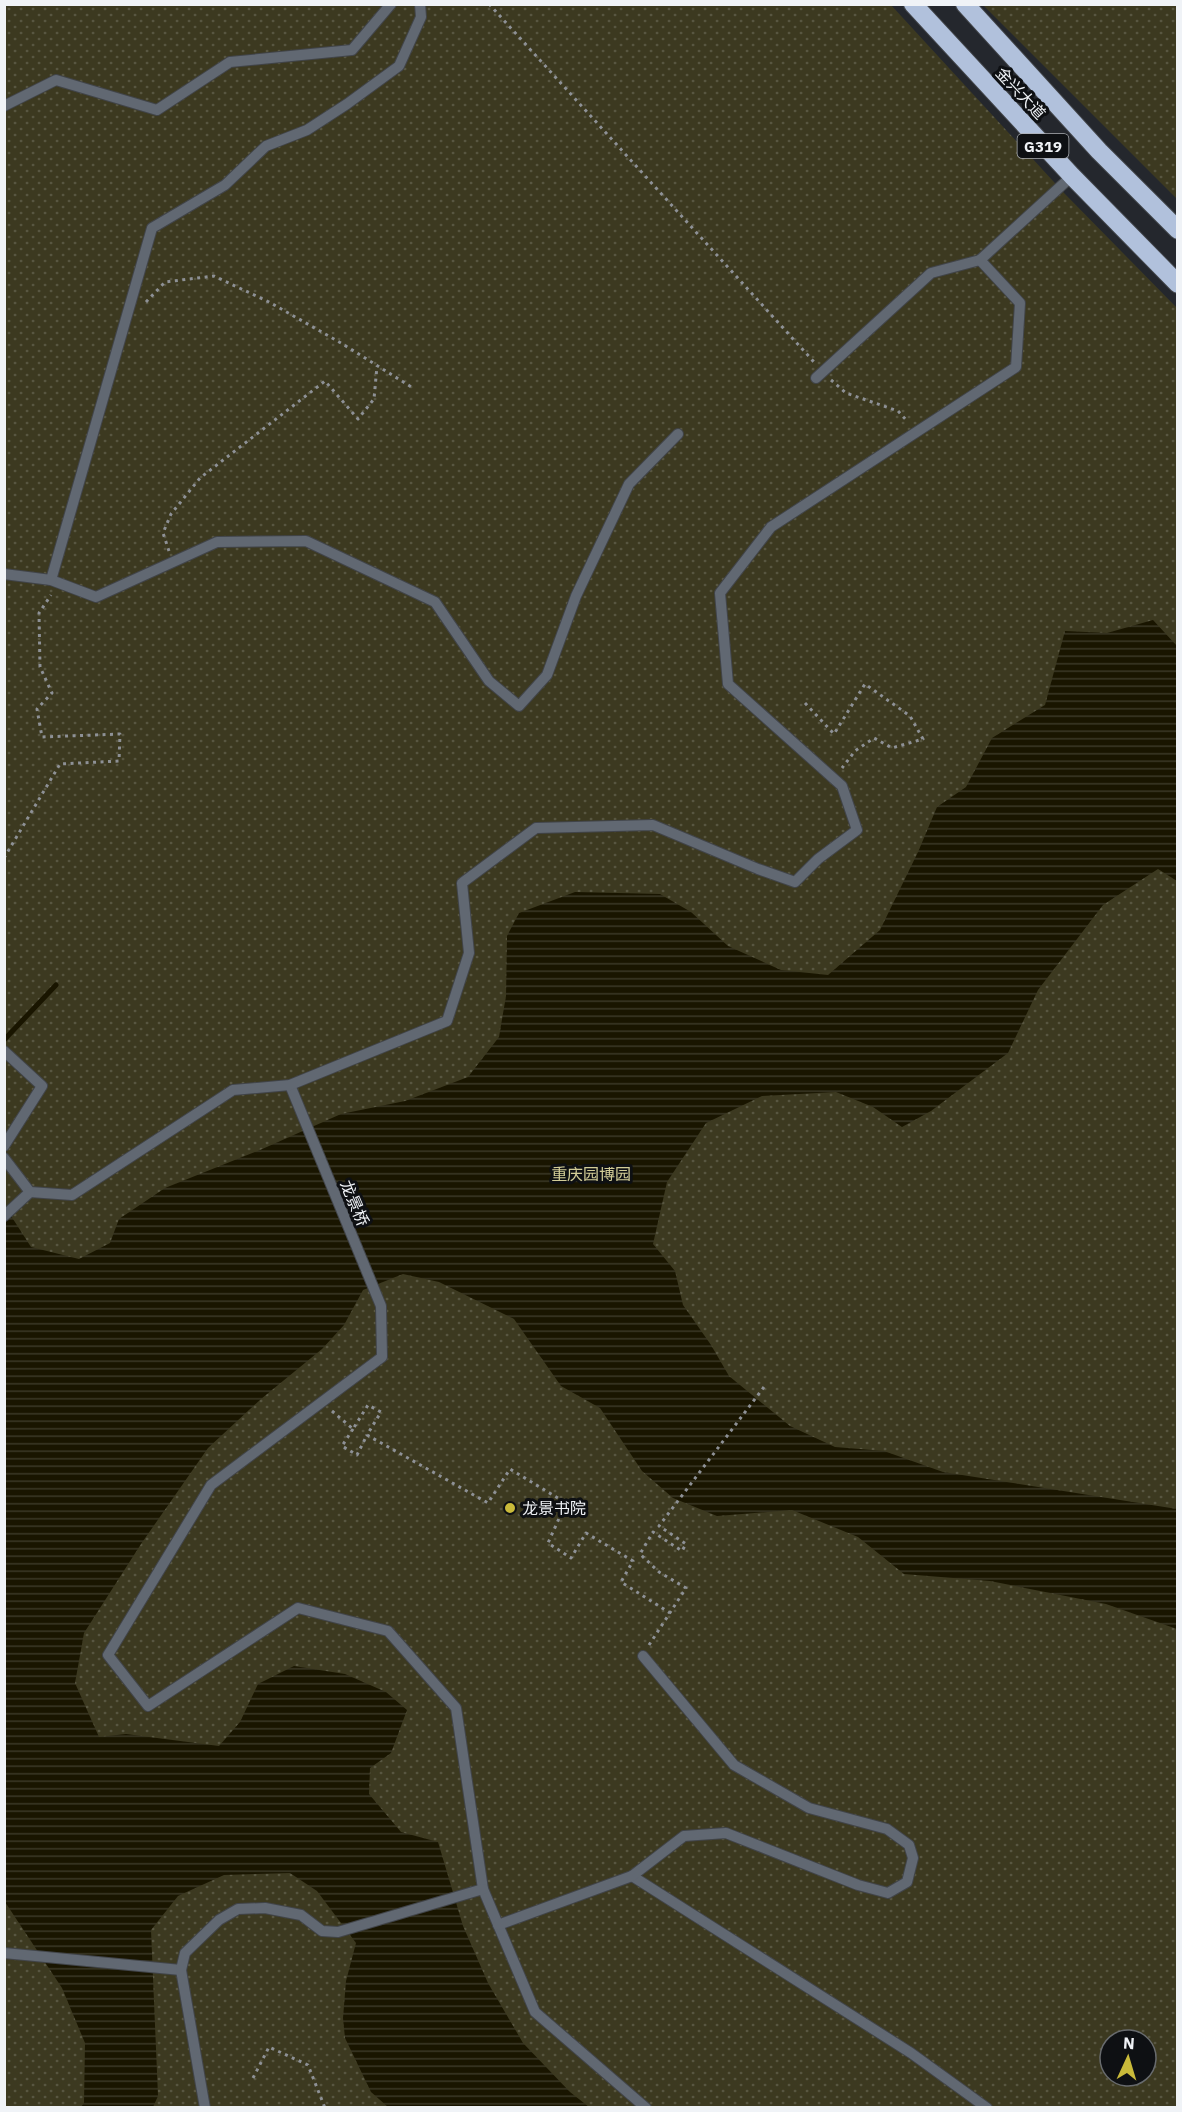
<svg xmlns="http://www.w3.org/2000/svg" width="1182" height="2112" viewBox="0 0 1182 2112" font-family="'IBM Plex Sans','Noto Sans SC',sans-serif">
	<defs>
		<pattern id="green-dots" width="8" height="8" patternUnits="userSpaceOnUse" patternTransform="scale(1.5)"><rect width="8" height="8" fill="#3c3920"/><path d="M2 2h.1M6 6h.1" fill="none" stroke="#585641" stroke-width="1.8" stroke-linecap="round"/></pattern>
		<pattern id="water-rules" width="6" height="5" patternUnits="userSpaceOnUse" patternTransform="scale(1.5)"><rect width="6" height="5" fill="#191500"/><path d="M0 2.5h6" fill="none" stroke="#3b3826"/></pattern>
	</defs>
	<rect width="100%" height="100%" fill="#24272d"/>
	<!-- green -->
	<g fill="url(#green-dots)" fill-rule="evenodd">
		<path d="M5 5H891L1065 194 1177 308V2107L5 2108ZM1110 2040H1146V2076H1110Z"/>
		<polygon points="983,5 1177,5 1177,199"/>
	</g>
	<!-- water -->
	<polygon fill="url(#water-rules)" points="1153,620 1177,646 1177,881 1158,869 1103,905 1038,990 1008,1053 931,1111 902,1127 873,1107 836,1092 762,1096 706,1123 667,1182 653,1244 675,1271 683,1305 711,1345 729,1376 790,1426 835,1447 884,1451 943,1472 1177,1509 1177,1629 1106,1604 990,1581 904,1574 858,1537 792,1510 717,1516 673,1498 642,1471 600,1408 561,1386 514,1319 439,1282 403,1274 363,1290 344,1325 322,1349 261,1399 208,1448 141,1544 84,1633 75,1683 99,1737 126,1734 219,1746 240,1722 258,1684 294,1666 345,1674 386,1692 407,1710 391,1753 370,1768 369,1794 401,1832 438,1842 463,1926 488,1983 523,2043 570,2092 589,2107 388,2107 371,2092 345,2038 343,2018 346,1981 356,1943 317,1891 290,1873 224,1875 178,1896 151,1930 158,2096 153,2107 81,2107 84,2103 85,2043 62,1988 5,1902 4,1205 31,1247 79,1259 110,1243 119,1219 165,1188 260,1150 341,1114 405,1101 468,1077 499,1037 506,996 507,936 519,913 575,892 660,894 691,912 728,946 781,970 828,975 880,930 918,852 937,807 966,787 992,738 1045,705 1065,631 1107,633"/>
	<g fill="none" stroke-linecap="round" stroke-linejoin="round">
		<!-- stream -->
		<polyline stroke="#191500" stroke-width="5" points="4,1040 56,985"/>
		<defs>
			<g id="lane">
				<polyline points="4,106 56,80 157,110 230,62 352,50 391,4"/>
				<polyline points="816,378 931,273 980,260"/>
				<polyline points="4,574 51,580 96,597 217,542 306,541 435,602 489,681 519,706 547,675 576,596 629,484 678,434"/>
				<polyline points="51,580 152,228 225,185 266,146 307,130 347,104 399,66 421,17 420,4"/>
				<polyline points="4,1051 42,1086 4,1146"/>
				<polyline points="290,1085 381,1306 382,1357 211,1485 108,1655 148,1706 298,1608 388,1631 456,1708 483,1889 535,2012 646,2108"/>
				<polyline points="4,1158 30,1192 72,1195 233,1090 290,1085 447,1021 469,953 462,883 536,828 653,825 758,869 795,882 818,859 857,830 842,786 728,684 720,593 771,527 1016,367 1020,303 980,260 1072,176"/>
				<polyline points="4,1216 30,1192"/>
				<polyline points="632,1876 911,2053 987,2108"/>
				<polyline points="498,1925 632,1876 684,1836 726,1833 858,1885 888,1893 907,1882 913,1858 909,1845 887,1829 809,1808 734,1765 643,1656"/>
				<polyline points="4,1953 181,1970"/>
				<polyline points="205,2108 181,1970 185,1953 219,1920 238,1909 265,1908 301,1915 322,1931 338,1932 483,1889"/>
			</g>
			<g id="highway">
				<polyline points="913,4 1072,176 1178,284"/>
				<polyline points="965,4 1099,151 1178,230"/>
			</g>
		</defs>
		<!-- lane casing -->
		<use href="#lane" stroke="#414449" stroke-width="12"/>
		<!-- highway casing -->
		<use href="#highway" stroke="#414449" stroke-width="20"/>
		<!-- path -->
		<g stroke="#8e9196" stroke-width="3" stroke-dasharray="3 4.5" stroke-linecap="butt">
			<polyline points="489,4 814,362"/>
			<polyline points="146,302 165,282 214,276 269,302 341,343 413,388"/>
			<polyline points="831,380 846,393 898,411 908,422"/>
			<polyline points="169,551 163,533 171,514 200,478 325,381 358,419 374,399 377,366"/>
			<polyline points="805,703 834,734 865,684 910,716 923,739 892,748 874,738 855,751 842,768"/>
			<polyline points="4,858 60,764 119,761 120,734 42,737 37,709 52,693 40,667 39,613 51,595"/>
			<polyline points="332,1411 353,1429 368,1405 381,1412 367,1435 488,1503 510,1469 566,1503 548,1543 571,1558 586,1533 633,1561 621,1582 670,1613"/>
			<polyline points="353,1429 342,1446 357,1455 367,1435"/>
			<polyline points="649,1645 686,1588 659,1572 640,1554 653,1532 682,1551 686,1544 659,1526 764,1387"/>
			<polyline points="253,2078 269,2047 308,2065 325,2108"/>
		</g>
		<!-- lane -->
		<use href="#lane" stroke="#616872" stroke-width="10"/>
		<!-- highway -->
		<use href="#highway" stroke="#b1c1dc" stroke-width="18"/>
	</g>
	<!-- markers -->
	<circle fill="#c9ba3a" stroke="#0e1013" stroke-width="2" cx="510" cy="1508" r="6"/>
	<g text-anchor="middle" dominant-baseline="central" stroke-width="6" stroke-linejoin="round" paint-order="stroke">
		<!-- shield labels -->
		<rect fill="#0e1013" stroke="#acafb3" stroke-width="1.5" x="1017.5" y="134" width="51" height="24" rx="4.5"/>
		<g font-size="15" font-weight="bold" fill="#f0f3f7">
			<text x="1043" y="146">G319</text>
		</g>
		<!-- street labels -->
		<g font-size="16" fill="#f0f3f7" stroke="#0e1013">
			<text transform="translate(1021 93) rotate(47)">金兴大道</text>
			<text transform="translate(355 1203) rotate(67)">龙景桥</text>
		</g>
		<!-- park labels -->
		<g font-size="16" fill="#d3cd97" stroke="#0e1013">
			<text x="591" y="1174">重庆园博园</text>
		</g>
		<!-- poi labels -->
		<g font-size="16" fill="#f0f3f7" stroke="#0e1013" text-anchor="start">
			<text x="522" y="1508">龙景书院</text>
		</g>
	</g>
	<!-- border -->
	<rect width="1182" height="2112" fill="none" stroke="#f0f3f7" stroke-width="12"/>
	<!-- north arrow -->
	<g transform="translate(1128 2058) rotate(4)"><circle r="28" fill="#0e1013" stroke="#686b6e" stroke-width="1.5"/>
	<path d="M0-4.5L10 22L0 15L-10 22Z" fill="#c9ba3a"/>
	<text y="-9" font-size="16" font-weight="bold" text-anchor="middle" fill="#f0f3f7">N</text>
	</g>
</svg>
